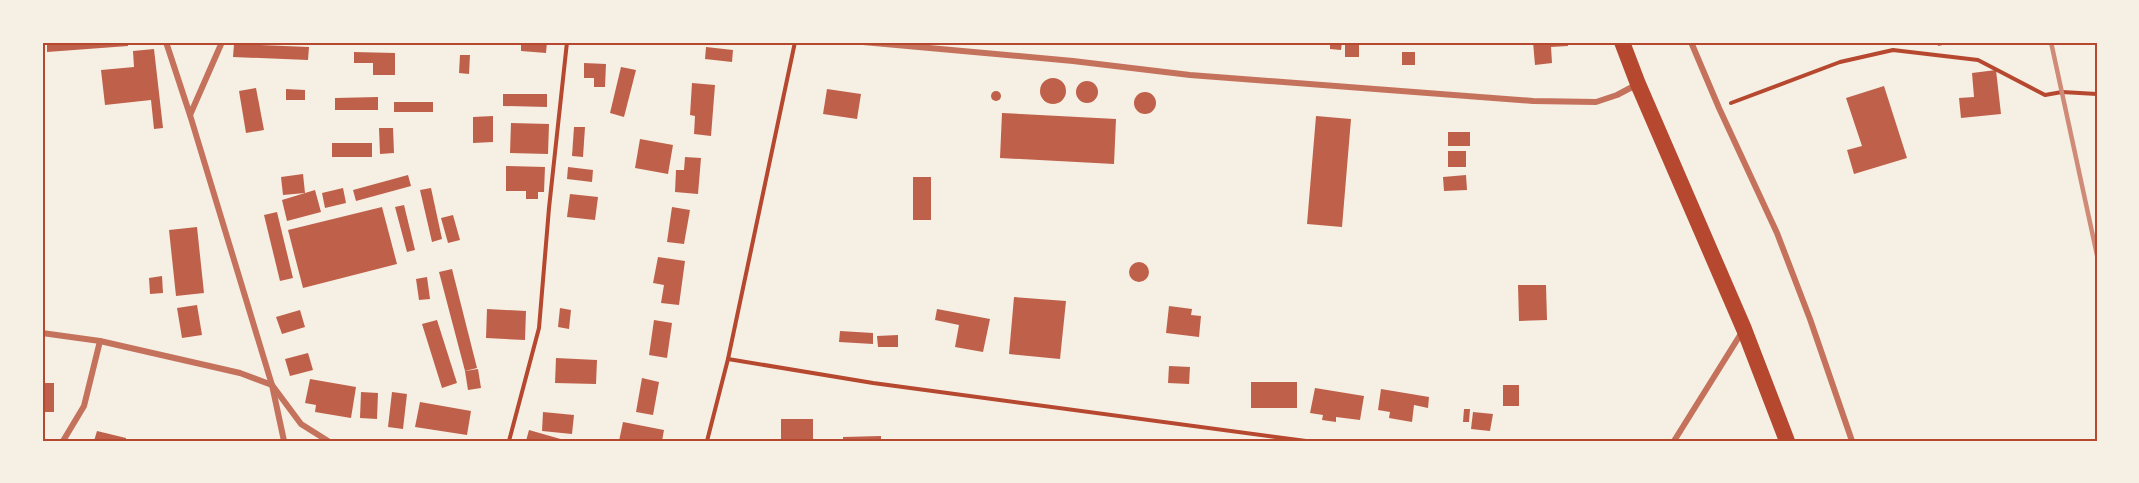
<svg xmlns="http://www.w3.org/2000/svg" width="2139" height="483" viewBox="0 0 2139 483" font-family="'PT Sans',sans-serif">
	<rect width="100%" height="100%" fill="#f6efe4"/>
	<!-- building -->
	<g fill="#bf614a">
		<polygon points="47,42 128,42 128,46 47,52"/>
		<polygon points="521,42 547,42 546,53 521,51"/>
		<polygon points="1330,42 1342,42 1341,50 1330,49"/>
		<rect x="1345" y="42" width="14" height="15"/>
		<polygon points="1533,42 1568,42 1568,46 1551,47 1552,63 1535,65"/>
		<polygon points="1937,42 1952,42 1952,43 1938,46"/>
		<polygon points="234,44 309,47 308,60 233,57"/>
		<polygon points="706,47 733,50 732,62 705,59"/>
		<polygon points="154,49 163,128 154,129 151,100 105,105 101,70 134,67 133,51"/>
		<polygon points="354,52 395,53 395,75 373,75 373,63 354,63"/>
		<rect x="1402" y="52" width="13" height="13"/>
		<polygon points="460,55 470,55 469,74 459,73"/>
		<polygon points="584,63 606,64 605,87 594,87 594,78 584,78"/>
		<polygon points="621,67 636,70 624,117 610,113"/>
		<polygon points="1996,70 2001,114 1961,118 1959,98 1974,97 1972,73"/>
		<circle cx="1053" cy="91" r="13"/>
		<circle cx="1087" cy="92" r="11"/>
		<polygon points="692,83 715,85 711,136 694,134 695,116 690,115"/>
		<polygon points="1884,86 1907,158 1854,174 1847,150 1862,146 1846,98"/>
		<polygon points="256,88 264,130 246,133 239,91"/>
		<polygon points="286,89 305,90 305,100 286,100"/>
		<polygon points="827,89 861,94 857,119 823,114"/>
		<circle cx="996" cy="96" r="5"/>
		<circle cx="1145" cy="103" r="11"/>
		<polygon points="503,94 547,94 547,107 503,106"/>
		<polygon points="378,97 378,110 335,110 335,98"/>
		<rect x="394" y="102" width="39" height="10"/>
		<polygon points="1002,113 1116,119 1114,164 1000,158"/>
		<polygon points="493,116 493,142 473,143 473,117"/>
		<polygon points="1316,116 1351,119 1342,227 1307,224"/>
		<polygon points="511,123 549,124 548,154 510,153"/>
		<polygon points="574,127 585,127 583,157 572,156"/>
		<polygon points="379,128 393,128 394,153 380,154"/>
		<rect x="1448" y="132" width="22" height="14"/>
		<polygon points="640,139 673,145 668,174 635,168"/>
		<rect x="332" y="143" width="40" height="14"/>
		<rect x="1448" y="151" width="18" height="16"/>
		<polygon points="685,157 701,158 698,194 675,192 676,170 684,170"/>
		<polygon points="506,166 545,167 544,192 538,192 538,199 526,199 526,191 506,191"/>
		<polygon points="568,167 593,170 592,182 567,179"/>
		<polygon points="303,174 305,193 283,195 281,177"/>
		<polygon points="408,175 411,186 356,201 353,190"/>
		<polygon points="1466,175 1467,190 1444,191 1443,177"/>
		<rect x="913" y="177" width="18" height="43"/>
		<polygon points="343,188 346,203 325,208 322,193"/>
		<polygon points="431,188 442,239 432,242 420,190"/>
		<polygon points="315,190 321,212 287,221 282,200"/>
		<polygon points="570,194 598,197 595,220 567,217"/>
		<polygon points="404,205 415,250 407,252 395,207"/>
		<polygon points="382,207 397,264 303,288 288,230"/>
		<polygon points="672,207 690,210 684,244 667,242"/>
		<polygon points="277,212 293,278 280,281 264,215"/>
		<polygon points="453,215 460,240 448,243 441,218"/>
		<polygon points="197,227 204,293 176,296 169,230"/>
		<polygon points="658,257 685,261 679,305 661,303 664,285 653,283"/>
		<circle cx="1139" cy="272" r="10"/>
		<polygon points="452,269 477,368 465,371 439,272"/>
		<polygon points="162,276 163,293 150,294 149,278"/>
		<polygon points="427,277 430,299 419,300 416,279"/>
		<polygon points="1518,285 1546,285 1547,320 1519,321"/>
		<polygon points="1014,297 1066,301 1060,359 1009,354"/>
		<polygon points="197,305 202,335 182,338 177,308"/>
		<polygon points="1169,306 1192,309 1191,315 1201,316 1199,337 1166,333"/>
		<polygon points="560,308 571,310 569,329 558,327"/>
		<polygon points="487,309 526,311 525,340 486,338"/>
		<polygon points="937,309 990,319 983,352 955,347 959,325 935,320"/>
		<polygon points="300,310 305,327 282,334 276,317"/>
		<polygon points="437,320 457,383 442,388 422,324"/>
		<polygon points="654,320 672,323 667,358 649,355"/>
		<polygon points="840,331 873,333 873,344 839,342"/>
		<polygon points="898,335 898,347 878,347 877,336"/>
		<polygon points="308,353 313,370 290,376 285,359"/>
		<polygon points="556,358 597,360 596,384 555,383"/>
		<polygon points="1169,366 1190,367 1189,384 1168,383"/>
		<polygon points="478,369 481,388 468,390 465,371"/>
		<polygon points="642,378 659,382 653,415 636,412"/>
		<polygon points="310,379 356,387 351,418 315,412 316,405 305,403"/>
		<rect x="1251" y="382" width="46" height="26"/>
		<rect x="42" y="383" width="12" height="29"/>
		<rect x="1503" y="385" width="16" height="21"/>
		<polygon points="1315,388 1364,396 1360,420 1336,417 1336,422 1322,420 1323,415 1310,413"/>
		<polygon points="1381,389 1429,397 1428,408 1414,405 1412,422 1389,418 1390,412 1378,410"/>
		<polygon points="361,392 378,393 377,419 360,418"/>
		<polygon points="392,392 407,394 403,429 388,427"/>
		<polygon points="420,402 471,411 467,435 415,427"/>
		<polygon points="1464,409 1470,409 1469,422 1463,422"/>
		<polygon points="543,412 574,415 572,434 542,431"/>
		<polygon points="1473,412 1493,414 1490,431 1471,429"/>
		<rect x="781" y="419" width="32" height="22"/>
		<polygon points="623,422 664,430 662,441 619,441"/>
		<polygon points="529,430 564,440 564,441 526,441"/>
		<polygon points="97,431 126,438 126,441 94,441"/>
		<polygon points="881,436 881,441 843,441 843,437"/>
	</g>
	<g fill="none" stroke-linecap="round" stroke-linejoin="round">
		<!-- path -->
		<g stroke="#b5482f" stroke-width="4">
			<polyline points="1731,103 1840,62 1893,50 1978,60 2045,95 2062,92 2097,94"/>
			<polyline points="728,359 873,383 1306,441"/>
			<polyline points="509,441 539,328 549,208 567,42"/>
			<polyline points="707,441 728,359 795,42"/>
		</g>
		<!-- minor -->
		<g stroke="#c5725c" stroke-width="6">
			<polyline points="166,42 190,115 222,42"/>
			<polyline points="863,42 1073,61 1190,75 1533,101 1596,102 1617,95 1636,85"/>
			<polyline points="1691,42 1719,108 1777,233 1810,319 1852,441"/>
			<polyline points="190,115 272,385 284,441"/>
			<polyline points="42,333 100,341 240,373 272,385 301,424 328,441"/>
			<polyline points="63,441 84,406 100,341"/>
			<polyline points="1674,441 1742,332"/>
		</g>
		<!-- trunk -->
		<polyline stroke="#b5482f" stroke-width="16" points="1622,42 1638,84 1744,329 1787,441"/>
		<!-- rail -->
		<polyline stroke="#cf8b77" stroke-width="4.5" points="2051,42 2097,255"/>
	</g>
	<!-- border -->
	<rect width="2139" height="483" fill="none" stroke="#f6efe4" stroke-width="87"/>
	<rect x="44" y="44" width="2052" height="396" fill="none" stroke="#b5482f" stroke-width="2"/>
</svg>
